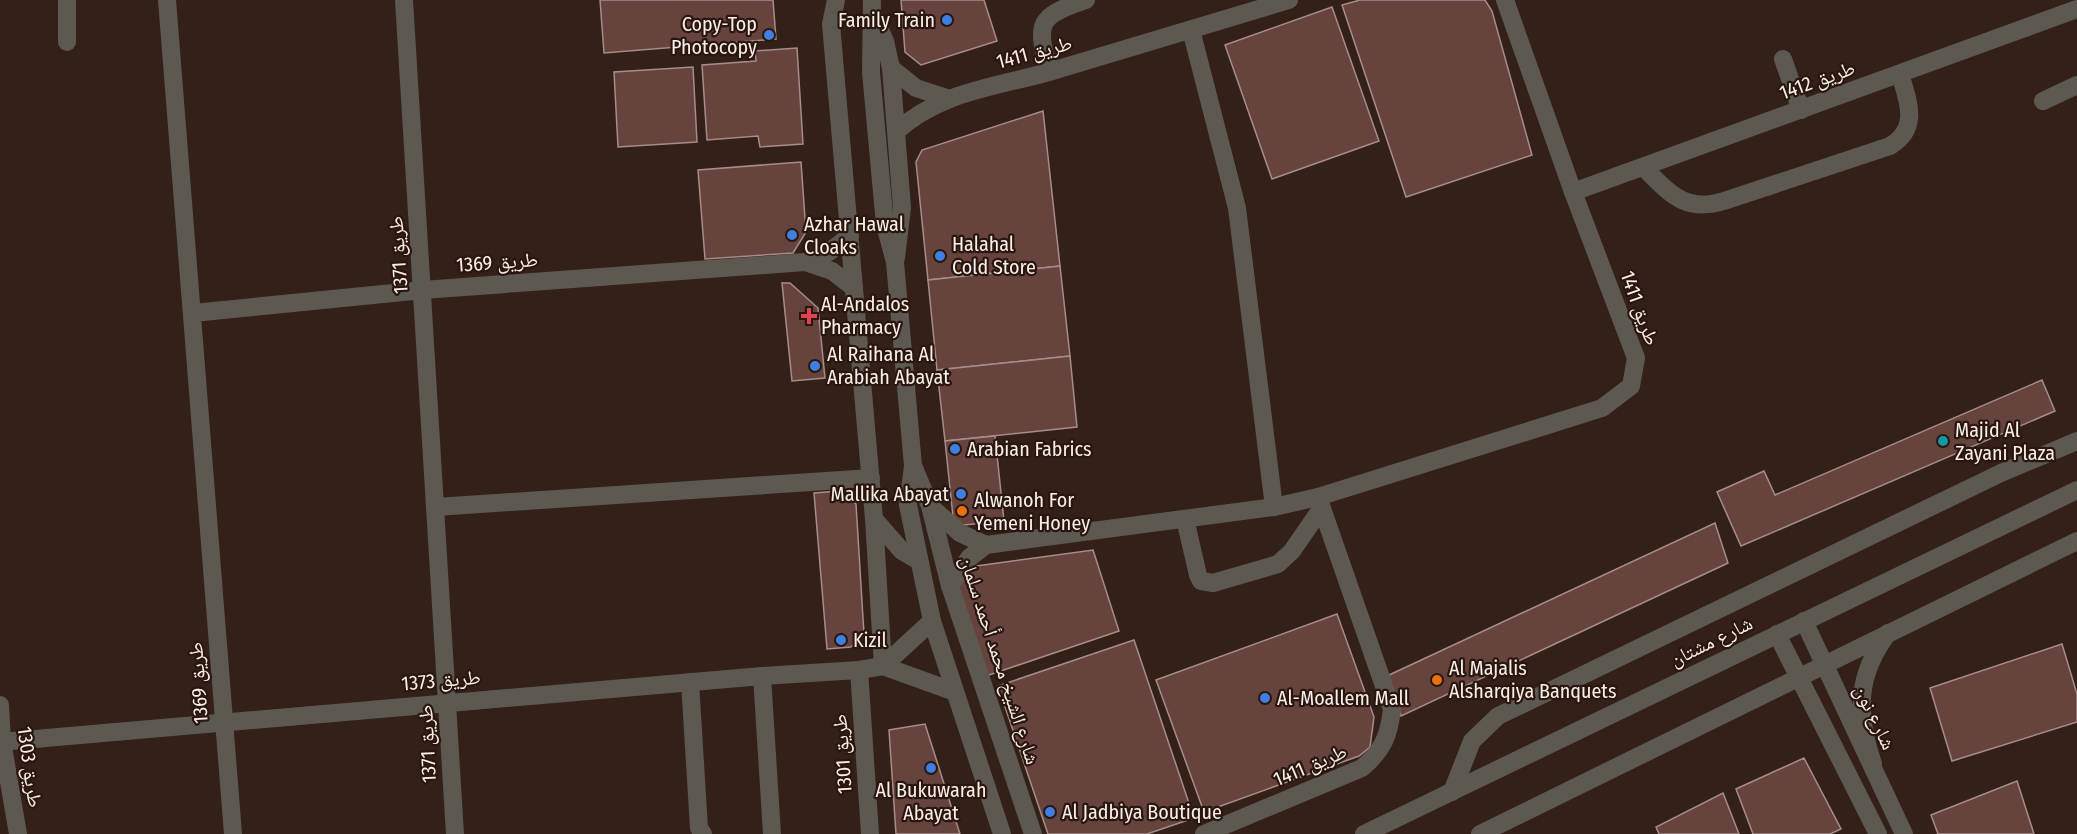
<svg xmlns="http://www.w3.org/2000/svg" width="2077" height="834" viewBox="0 0 2077 834" font-family="'Fira Sans Condensed','Noto Naskh Arabic',sans-serif">
	<rect width="100%" height="100%" fill="#332018"/>
	<!-- building -->
	<g fill="#66443d" stroke="#a78d87" stroke-width="1.5">
		<polygon points="600,0 773,0 776,39 604,53"/>
		<polygon points="901,0 984,0 997,41 921,65 905,52"/>
		<polygon points="1360,0 1485,0 1492,11 1532,155 1406,197 1342,5"/>
		<polygon points="1332,7 1379,141 1272,179 1225,45"/>
		<polygon points="797,48 803,144 760,147 758,136 707,140 702,65 756,61 755,51"/>
		<polygon points="693,67 697,142 618,147 614,72"/>
		<polygon points="1043,111 1060,266 928,280 916,162 922,150"/>
		<polygon points="801,162 806,232 793,253 705,259 698,170"/>
		<polygon points="1060,266 1070,356 937,370 928,280"/>
		<polygon points="782,283 790,283 818,308 825,378 792,381"/>
		<polygon points="1070,356 1077,427 945,441 937,370"/>
		<polygon points="2042,380 2055,411 1741,546 1717,492 1764,471 1775,495"/>
		<polygon points="995,436 1004,521 954,526 945,441"/>
		<polygon points="839,491 856,504 864,634 851,647 827,649 814,493"/>
		<polygon points="1715,523 1728,563 1401,716 1387,676"/>
		<polygon points="1093,550 1119,631 983,677 956,585 969,567"/>
		<polygon points="1337,614 1374,717 1370,747 1359,756 1204,812 1156,680"/>
		<polygon points="1134,640 1194,818 1147,834 1048,834 998,686"/>
		<polygon points="2062,644 2077,694 2077,722 1952,761 1930,688"/>
		<polygon points="925,724 960,834 896,834 889,730"/>
		<polygon points="1804,758 1841,829 1830,834 1753,834 1736,789"/>
		<polygon points="2017,781 2034,834 1938,834 1931,815"/>
		<polygon points="1723,793 1739,834 1659,834 1656,827"/>
	</g>
	<g fill="none" stroke-linecap="round" stroke-linejoin="round">
		<!-- service -->
		<g stroke="#5d5950" stroke-width="18">
			<polyline points="67,42 67,0"/>
			<polyline points="1783,59 1801,110"/>
			<path d="M1049 72C1037 24 1035 17 1086 0"/>
			<polyline points="2043,101 2077,85"/>
			<path d="M1643 167C1670 193 1684 213 1724 201L1890 146C1920 128 1908 101 1900 74"/>
			<polyline points="1185,519 1198,575 1201,581 1213,583 1278,564 1292,551 1321,509"/>
			<polyline points="762,676 772,834"/>
			<polyline points="690,682 699,828 703,834"/>
			<polyline points="1452,792 1472,741 1498,716 2001,473 2077,441"/>
			<path d="M1204 834 1362 768C1383 750 1389 736 1392 709L1318 497"/>
		</g>
		<!-- minor -->
		<g stroke="#5d5950" stroke-width="18">
			<polyline points="167,0 233,834"/>
			<polyline points="404,0 455,834"/>
			<polyline points="836,0 831,24 874,519 883,666"/>
			<polyline points="872,0 871,72 885,225 895,262 913,466 908,505 932,621 1002,834"/>
			<polyline points="873,15 885,41 891,68 902,208 896,258"/>
			<polyline points="1191,30 1237,208 1274,507"/>
			<polyline points="891,68 916,88 947,98"/>
			<path d="M897 131C940 91 998 87 1052 71 1131 48 1210 24 1289 0"/>
			<polyline points="1573,192 2077,9"/>
			<polyline points="805,262 832,271 854,288"/>
			<polyline points="193,313 423,290 805,262 829,252 850,236"/>
			<polyline points="914,468 930,506 950,586 1033,834"/>
			<polyline points="436,507 871,478"/>
			<polyline points="931,507 960,533 986,545"/>
			<polyline points="874,519 902,551 919,561"/>
			<polyline points="986,545 1274,507 1318,497 1602,408 1631,386 1636,358 1573,192 1505,0"/>
			<polyline points="950,586 969,558 986,545"/>
			<polyline points="1804,621 1904,834"/>
			<polyline points="1777,634 1878,834"/>
			<polyline points="883,666 955,692"/>
			<polyline points="883,666 932,621"/>
			<polyline points="859,670 870,834"/>
			<polyline points="0,705 2,741 18,834"/>
			<polyline points="0,742 762,676 859,670 883,666"/>
		</g>
		<!-- tertiary -->
		<g stroke="#5d5950" stroke-width="18">
			<path d="M1873 764C1856 714 1856 676 1888 633"/>
			<polyline points="1364,834 2077,490"/>
			<polyline points="1480,834 2077,541"/>
		</g>
	</g>
	<!-- markers -->
	<g fill="#3f7fe0" stroke="#29170f" stroke-width="2">
		<circle cx="947" cy="20" r="6"/>
		<circle cx="769" cy="35" r="6"/>
		<circle cx="792" cy="235" r="6"/>
		<circle cx="940" cy="256" r="6"/>
		<circle cx="815" cy="366" r="6"/>
		<circle cx="955" cy="449" r="6"/>
		<circle cx="961" cy="494" r="6"/>
		<circle cx="841" cy="640" r="6"/>
		<circle cx="1265" cy="698" r="6"/>
		<circle cx="931" cy="768" r="6"/>
		<circle cx="1050" cy="812" r="6"/>
	</g>
	<path fill="#e0444e" stroke="#29170f" stroke-width="2" d="M806 307h6v6h6v6h-6v6h-6v-6h-6v-6h6z"/>
	<circle fill="#0f9aa8" stroke="#29170f" stroke-width="2" cx="1943" cy="441" r="6"/>
	<g fill="#e8710a" stroke="#29170f" stroke-width="2">
		<circle cx="962" cy="511" r="6"/>
		<circle cx="1437" cy="680" r="6"/>
	</g>
	<g text-anchor="middle" dominant-baseline="central" stroke-width="4.5" stroke-linejoin="round" paint-order="stroke">
		<!-- poi labels -->
		<g font-size="20" fill="#fbeee8" stroke="#29170f" text-anchor="start">
			<text x="935" y="20" text-anchor="end">Family Train</text>
			<text x="757" y="24" text-anchor="end">Copy-Top<tspan x="757" dy="23">Photocopy</tspan></text>
			<text x="804" y="224">Azhar Hawal<tspan x="804" dy="23">Cloaks</tspan></text>
			<text x="952" y="244">Halahal<tspan x="952" dy="23">Cold Store</tspan></text>
			<text x="821" y="304">Al-Andalos<tspan x="821" dy="23">Pharmacy</tspan></text>
			<text x="827" y="354">Al Raihana Al<tspan x="827" dy="23">Arabiah Abayat</tspan></text>
			<text x="1955" y="430">Majid Al<tspan x="1955" dy="23">Zayani Plaza</tspan></text>
			<text x="967" y="449">Arabian Fabrics</text>
			<text x="949" y="494" text-anchor="end">Mallika Abayat</text>
			<text x="974" y="500">Alwanoh For<tspan x="974" dy="23">Yemeni Honey</tspan></text>
			<text x="853" y="640">Kizil</text>
			<text x="1449" y="668">Al Majalis<tspan x="1449" dy="23">Alsharqiya Banquets</tspan></text>
			<text x="1277" y="698">Al-Moallem Mall</text>
			<text x="931" y="790" text-anchor="middle">Al Bukuwarah<tspan x="931" dy="23">Abayat</tspan></text>
			<text x="1062" y="812">Al Jadbiya Boutique</text>
		</g>
		<!-- street labels -->
		<g font-size="20" fill="#fbeee8" stroke="#29170f">
			<text transform="translate(1034 52) rotate(-15)">طريق 1411</text>
			<text transform="translate(1817 80) rotate(-20)">طريق 1412</text>
			<text transform="translate(398 255) rotate(-94)">طريق 1371</text>
			<text transform="translate(497 262) rotate(-4)">طريق 1369</text>
			<text transform="translate(1640 308) rotate(70)">طريق 1411</text>
			<text transform="translate(1711 641) rotate(-26)">شارع مشتان</text>
			<text transform="translate(1000 660) rotate(72)">شارع الشيخ محمد أحمد سلمان</text>
			<text transform="translate(441 680) rotate(-5)">طريق 1373</text>
			<text transform="translate(198 683) rotate(-94)">طريق 1369</text>
			<text transform="translate(1875 717) rotate(64)">شارع نون</text>
			<text transform="translate(427 744) rotate(-93)">طريق 1371</text>
			<text transform="translate(842 754) rotate(-94)">طريق 1301</text>
			<text transform="translate(1310 765) rotate(-23)">طريق 1411</text>
			<text transform="translate(30 767) rotate(82)">طريق 1303</text>
		</g>
	</g>
</svg>
